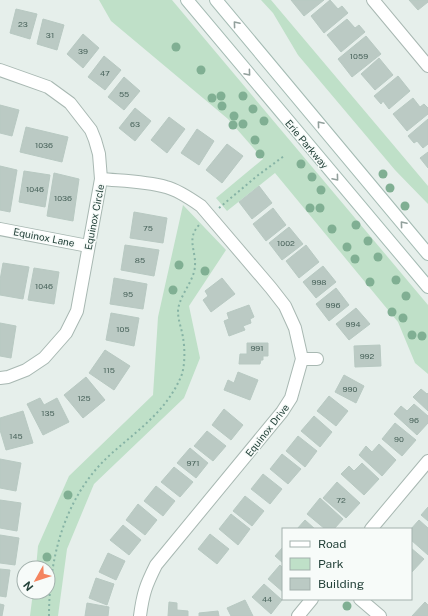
<svg xmlns="http://www.w3.org/2000/svg" width="428" height="616" viewBox="0 0 428 616" font-family="'Public Sans',sans-serif">
	<rect width="100%" height="100%" fill="#e6efeb"/>
	<!-- green -->
	<g fill="#bfe0c8">
		<polygon points="99,0 172,0 428,305 428,374 415,363 398,322 275,173 227,211 216,198 263,159 228,119 111,21"/>
		<polygon points="261,0 271,0 428,186 428,204 395,170 298,55 273,13"/>
		<polygon points="183,205 226,250 189,306 200,358 184,398 94,484 67,549 58,616 30,616 33,592 48,592 48,568 36,568 38,546 69,476 153,395 158,317"/>
	</g>
	<!-- building -->
	<g fill="#bbcac4" stroke="#b8c9c2">
		<polygon points="291,0 324,0 304,16"/>
		<polygon points="330,0 338,9 342,6 348,13 324,33 311,16"/>
		<polygon points="409,0 428,0 428,2 418,10"/>
		<polygon points="16,9 37,14 30,39 10,33"/>
		<polygon points="43,19 64,25 57,50 37,44"/>
		<polygon points="347,19 355,28 359,25 365,32 341,52 327,35"/>
		<polygon points="83,34 99,48 83,68 67,54"/>
		<polygon points="366,36 381,54 352,77 338,59"/>
		<polygon points="104,56 121,70 105,90 88,77"/>
		<polygon points="379,58 393,75 375,90 361,74"/>
		<polygon points="398,76 410,91 389,109 383,101 381,104 374,96"/>
		<polygon points="124,77 140,91 124,110 108,97"/>
		<polygon points="413,98 420,107 424,104 428,108 428,114 407,131 393,114"/>
		<polygon points="0,105 19,110 12,136 0,133"/>
		<polygon points="135,108 151,121 135,141 119,128"/>
		<polygon points="169,117 185,129 167,153 151,140"/>
		<polygon points="428,119 428,144 423,148 417,141 414,143 408,136"/>
		<polygon points="26,127 68,137 62,162 20,152"/>
		<polygon points="197,129 214,141 199,165 181,153"/>
		<polygon points="227,144 243,156 222,183 206,170"/>
		<polygon points="428,152 428,168 420,158"/>
		<polygon points="0,166 17,170 10,212 0,210"/>
		<polygon points="24,171 50,175 45,207 19,202"/>
		<polygon points="54,173 79,179 73,221 47,216"/>
		<polygon points="259,186 272,203 252,219 239,202"/>
		<polygon points="273,208 286,225 266,241 253,224"/>
		<polygon points="134,212 167,218 163,243 130,238"/>
		<polygon points="289,227 303,244 282,260 269,243"/>
		<polygon points="125,245 159,250 154,276 121,270"/>
		<polygon points="306,245 319,262 299,278 286,261"/>
		<polygon points="3,263 29,267 23,299 0,295 0,280"/>
		<polygon points="323,266 336,282 316,298 303,282"/>
		<polygon points="34,268 59,272 54,304 28,300"/>
		<polygon points="114,278 147,284 143,309 110,304"/>
		<polygon points="222,278 235,294 211,312 203,300 208,296 205,291"/>
		<polygon points="336,288 349,305 329,321 316,304"/>
		<polygon points="249,305 254,317 250,319 251,323 243,326 245,330 229,336 224,321 229,319 227,313"/>
		<polygon points="356,308 370,324 349,340 336,324"/>
		<polygon points="111,313 139,318 134,346 106,340"/>
		<polygon points="0,323 16,326 11,358 0,356"/>
		<polygon points="247,343 268,343 268,356 263,356 263,360 261,360 260,364 239,364 240,354 247,354"/>
		<polygon points="380,345 381,366 355,367 354,346"/>
		<polygon points="105,350 130,366 114,390 89,373"/>
		<polygon points="238,372 258,380 250,400 224,390 228,380 234,383"/>
		<polygon points="344,375 364,386 356,403 335,392"/>
		<polygon points="86,377 105,400 83,418 64,395"/>
		<polygon points="421,389 427,394 428,393 428,411 413,397"/>
		<polygon points="329,396 348,411 336,426 317,411"/>
		<polygon points="40,398 44,405 57,398 69,422 43,435 27,404"/>
		<polygon points="414,404 428,416 428,423 417,435 394,414 401,406 407,411"/>
		<polygon points="224,409 243,425 231,440 212,425"/>
		<polygon points="23,411 33,443 6,450 0,430 0,418"/>
		<polygon points="314,416 332,432 320,447 301,431"/>
		<polygon points="395,423 416,440 402,456 382,439"/>
		<polygon points="207,431 226,446 213,461 194,446"/>
		<polygon points="298,436 317,451 305,467 286,451"/>
		<polygon points="379,444 396,460 382,476 359,455 366,446 372,452"/>
		<polygon points="190,448 208,463 196,478 177,463"/>
		<polygon points="282,454 301,469 288,484 270,469"/>
		<polygon points="0,459 21,463 16,491 0,488"/>
		<polygon points="362,463 379,479 364,495 341,474 349,466 354,471"/>
		<polygon points="174,467 193,482 180,497 161,482"/>
		<polygon points="263,474 282,489 270,504 251,489"/>
		<polygon points="337,482 360,503 346,518 323,498"/>
		<polygon points="156,486 175,501 163,516 144,501"/>
		<polygon points="245,496 264,511 252,526 233,511"/>
		<polygon points="320,498 343,519 334,529 325,529 307,514"/>
		<polygon points="0,500 21,503 17,531 0,528"/>
		<polygon points="138,504 157,520 145,535 126,520"/>
		<polygon points="428,507 428,521 421,515"/>
		<polygon points="231,514 250,529 238,545 219,529"/>
		<polygon points="305,520 315,529 297,529"/>
		<polygon points="419,520 428,528 428,555 411,540 411,529"/>
		<polygon points="123,525 141,540 129,555 110,540"/>
		<polygon points="210,534 229,549 217,564 198,549"/>
		<polygon points="0,535 19,538 15,565 0,563"/>
		<polygon points="283,547 283,563 275,556"/>
		<polygon points="411,548 424,559 411,573"/>
		<polygon points="108,553 125,561 116,580 99,572"/>
		<polygon points="280,565 283,568 283,592 268,579"/>
		<polygon points="0,569 10,570 6,597 0,596"/>
		<polygon points="96,578 114,584 107,605 89,598"/>
		<polygon points="264,584 282,600 271,614 252,597"/>
		<polygon points="245,600 253,616 231,616 227,608"/>
		<polygon points="169,602 177,603 177,610 188,611 188,616 168,616"/>
		<polygon points="425,602 428,605 428,616 412,616"/>
		<polygon points="87,603 109,607 108,616 85,616"/>
		<polygon points="0,604 4,605 2,616 0,616"/>
		<polygon points="218,611 219,616 199,616 199,613"/>
	</g>
	<g fill="none" stroke-linecap="round" stroke-linejoin="round">
		<defs>
			<g id="minor">
				<polyline points="373,0 428,66"/>
				<polyline points="0,70 48,87 70,103 91,130 95,140 99,154 101,179 77,311 66,333 44,358 26,370 8,377 0,378"/>
				<path d="M101 179C123 181 145 181 166 187 178 190 191 199 201 206L271 288 285 306 295 328 302 359 291 398 282 412 156 565C146 585 143 593 140 616"/>
				<polyline points="0,229 88,246"/>
				<polyline points="302,359 317,359"/>
				<polyline points="371,529 428,461"/>
				<polyline points="360,599 380,616"/>
				<polyline points="298,616 312,599"/>
			</g>
			<g id="secondary">
				<polyline points="187,0 428,287"/>
				<polyline points="216,0 428,254"/>
			</g>
		</defs>
		<!-- minor casing -->
		<use href="#minor" stroke="#a8b8b2" stroke-width="14"/>
		<!-- secondary casing -->
		<use href="#secondary" stroke="#a4bbb3" stroke-width="14"/>
		<!-- path -->
		<g stroke="#86b3a5" stroke-width="2" stroke-dasharray="2 3" stroke-linecap="butt">
			<polyline points="219,208 257,176 284,156"/>
			<path d="M49 616C49 557 65 495 111 454 138 430 168 410 182 374 185 364 185 348 183 338 182 329 178 321 178 311 179 297 190 286 194 272 199 253 184 240 200 224"/>
		</g>
		<!-- minor -->
		<use href="#minor" stroke="#fff" stroke-width="12"/>
		<!-- secondary -->
		<use href="#secondary" stroke="#fff" stroke-width="12"/>
	</g>
	<!-- trees -->
	<g fill="#80af93">
		<circle cx="176" cy="47" r="4.5"/>
		<circle cx="201" cy="70" r="4.5"/>
		<circle cx="221" cy="96" r="4.5"/>
		<circle cx="243" cy="96" r="4.5"/>
		<circle cx="212" cy="98" r="4.5"/>
		<circle cx="222" cy="106" r="4.5"/>
		<circle cx="253" cy="109" r="4.5"/>
		<circle cx="234" cy="116" r="4.5"/>
		<circle cx="264" cy="121" r="4.5"/>
		<circle cx="243" cy="124" r="4.5"/>
		<circle cx="233" cy="125" r="4.5"/>
		<circle cx="255" cy="140" r="4.5"/>
		<circle cx="260" cy="154" r="4.5"/>
		<circle cx="301" cy="164" r="4.5"/>
		<circle cx="383" cy="174" r="4.5"/>
		<circle cx="312" cy="177" r="4.5"/>
		<circle cx="390" cy="188" r="4.5"/>
		<circle cx="321" cy="190" r="4.5"/>
		<circle cx="405" cy="206" r="4.5"/>
		<circle cx="310" cy="208" r="4.5"/>
		<circle cx="320" cy="208" r="4.5"/>
		<circle cx="356" cy="225" r="4.5"/>
		<circle cx="332" cy="229" r="4.5"/>
		<circle cx="368" cy="241" r="4.5"/>
		<circle cx="347" cy="247" r="4.5"/>
		<circle cx="378" cy="257" r="4.5"/>
		<circle cx="355" cy="259" r="4.5"/>
		<circle cx="179" cy="265" r="4.5"/>
		<circle cx="205" cy="271" r="4.5"/>
		<circle cx="396" cy="280" r="4.5"/>
		<circle cx="370" cy="282" r="4.5"/>
		<circle cx="173" cy="290" r="4.5"/>
		<circle cx="406" cy="296" r="4.5"/>
		<circle cx="392" cy="312" r="4.5"/>
		<circle cx="403" cy="318" r="4.5"/>
		<circle cx="412" cy="335" r="4.5"/>
		<circle cx="422" cy="336" r="4.5"/>
		<circle cx="68" cy="495" r="4.5"/>
		<circle cx="47" cy="557" r="4.5"/>
		<circle cx="347" cy="606" r="4.5"/>
	</g>
	<!-- one-way arrows -->
	<defs><path id="oneway-chevron" d="M-2-3.5L2.5 0L-2 3.5" fill="none" stroke-width="1.6" stroke-linecap="round" stroke-linejoin="round"/></defs>
	<g stroke="#92a09c">
		<use href="#oneway-chevron" transform="translate(236 24) rotate(-130)"/>
		<use href="#oneway-chevron" transform="translate(248 73) rotate(50)"/>
		<use href="#oneway-chevron" transform="translate(320 124) rotate(-130)"/>
		<use href="#oneway-chevron" transform="translate(336 178) rotate(50)"/>
		<use href="#oneway-chevron" transform="translate(403 224) rotate(-130)"/>
	</g>
	<g text-anchor="middle" dominant-baseline="central" stroke-width="3" stroke-linejoin="round" paint-order="stroke">
		<!-- number labels -->
		<g font-size="8" fill="#4a645c">
			<text x="23" y="24">23</text>
			<text x="50" y="35">31</text>
			<text x="83" y="51">39</text>
			<text x="359" y="56">1059</text>
			<text x="105" y="73">47</text>
			<text x="124" y="94">55</text>
			<text x="135" y="124">63</text>
			<text x="44" y="145">1036</text>
			<text x="35" y="189">1046</text>
			<text x="63" y="198">1036</text>
			<text x="148" y="228">75</text>
			<text x="286" y="243">1002</text>
			<text x="140" y="260">85</text>
			<text x="319" y="282">998</text>
			<text x="44" y="286">1046</text>
			<text x="128" y="294">95</text>
			<text x="333" y="305">996</text>
			<text x="353" y="324">994</text>
			<text x="123" y="329">105</text>
			<text x="257" y="348">991</text>
			<text x="367" y="356">992</text>
			<text x="109" y="370">115</text>
			<text x="350" y="389">990</text>
			<text x="84" y="398">125</text>
			<text x="48" y="413">135</text>
			<text x="414" y="420">96</text>
			<text x="16" y="436">145</text>
			<text x="399" y="439">90</text>
			<text x="193" y="463">971</text>
			<text x="341" y="500">72</text>
			<text x="267" y="599">44</text>
		</g>
		<!-- street labels -->
		<g font-size="10" fill="#24423a" stroke="#f7fbf9">
			<text transform="translate(307 144) rotate(50)">Erie Parkway</text>
			<text transform="translate(94 217) rotate(-79)">Equinox Circle</text>
			<text transform="translate(44 237) rotate(11)">Equinox Lane</text>
			<text transform="translate(267 430) rotate(-52)">Equinox Drive</text>
		</g>
	</g>
	<!-- legend -->
	<rect x="282" y="528" width="130" height="72" fill="#f7fbf9" stroke="#a3b1ad"/>
	<rect x="290" y="541" width="20" height="6" fill="#ffffff" stroke="#a3b1ad"/>
	<text x="318" y="548" font-size="12" fill="#24423a">Road</text>
	<rect x="290" y="558" width="20" height="12" fill="#bfe0c8" stroke="#a3b1ad"/>
	<text x="318" y="568" font-size="12" fill="#24423a">Park</text>
	<rect x="290" y="578" width="20" height="12" fill="#bbcac4" stroke="#a3b1ad"/>
	<text x="318" y="588" font-size="12" fill="#24423a">Building</text>
	<!-- north arrow -->
	<g transform="translate(36 580) rotate(231)"><circle r="19" fill="#f7fbf9" stroke="#a3b1ad"/>
	<path d="M0-3L7 15L0 10L-7 15Z" fill="#f4845f"/>
	<text y="-6" font-size="11" font-weight="bold" text-anchor="middle" fill="#24423a">N</text>
	</g>
</svg>
